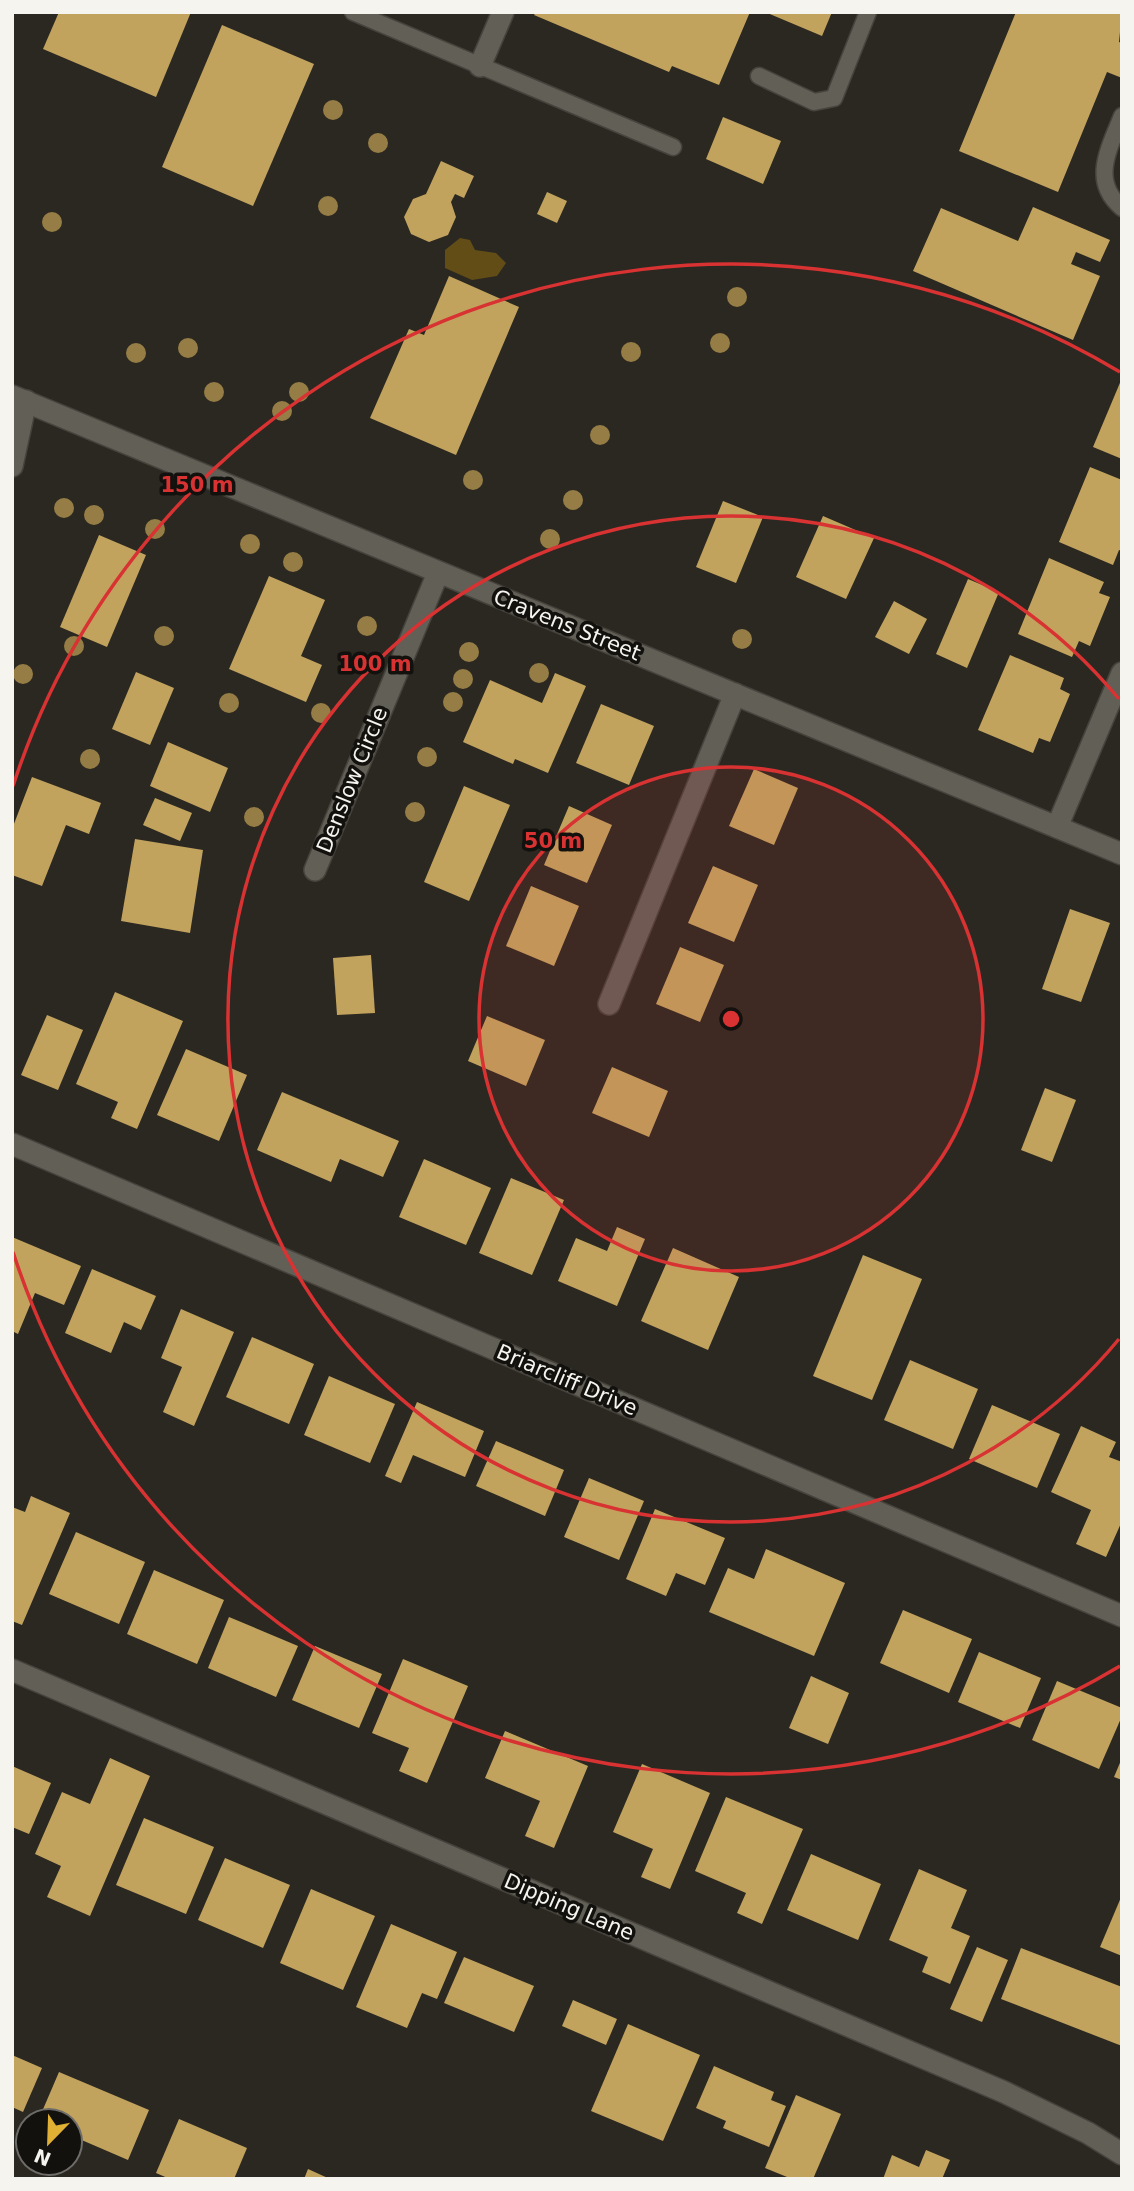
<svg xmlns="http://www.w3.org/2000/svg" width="1134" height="2191" viewBox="0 0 1134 2191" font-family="'DejaVu Sans',sans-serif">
	<rect width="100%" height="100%" fill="#2b2822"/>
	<!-- water -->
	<polygon fill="#634d17" points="460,238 470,240 475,250 496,253 506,263 497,276 472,280 445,268 445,250"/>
	<!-- building -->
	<g fill="#c2a35e">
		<polygon points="59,12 191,12 156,97 43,49"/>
		<polygon points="536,12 750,12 719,85 672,66 669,72 534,15"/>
		<polygon points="765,12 832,12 822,36"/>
		<polygon points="1016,12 1122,12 1119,42 1122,43 1122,78 1107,72 1058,192 959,151"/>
		<polygon points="222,25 314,64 253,206 162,167"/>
		<polygon points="723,117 781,141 763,184 706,159"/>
		<polygon points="441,161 474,176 464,198 455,194 451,202 456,217 448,235 429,242 411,234 404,217 413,199 426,194"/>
		<polygon points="547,192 567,201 557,223 537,214"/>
		<polygon points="1033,207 1110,240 1100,262 1076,252 1071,264 1100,276 1073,340 913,271 941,208 1018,241"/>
		<polygon points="449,276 519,307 456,455 370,418 409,329 424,335"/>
		<polygon points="1122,378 1122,459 1093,447"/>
		<polygon points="1090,467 1122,480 1122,551 1119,550 1113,565 1059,542"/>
		<polygon points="723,501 763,517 736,583 696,567"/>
		<polygon points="823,516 874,538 846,599 796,577"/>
		<polygon points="99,535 146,555 107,647 60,627"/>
		<polygon points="1049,558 1104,582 1099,593 1110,597 1090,646 1079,641 1072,657 1018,634"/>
		<polygon points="269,576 325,600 301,656 322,665 306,702 229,669"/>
		<polygon points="968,579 999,592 967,668 936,654"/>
		<polygon points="894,601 927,619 909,654 875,637"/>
		<polygon points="1010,655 1064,678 1060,689 1070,694 1050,742 1039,738 1033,753 978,730"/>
		<polygon points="136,672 174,688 150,745 112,729"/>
		<polygon points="555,673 586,686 548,773 515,759 513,764 463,742 490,680 542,703"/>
		<polygon points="601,704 654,726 629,785 576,763"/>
		<polygon points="168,742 228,768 210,812 150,786"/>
		<polygon points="754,769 798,788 774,845 729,826"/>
		<polygon points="32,777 101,803 89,834 66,825 42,886 12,875 12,829"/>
		<polygon points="464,786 510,805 469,901 424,882"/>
		<polygon points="155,798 192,813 180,841 143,825"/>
		<polygon points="569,806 612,825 587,883 544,865"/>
		<polygon points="135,839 203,850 190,933 121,921"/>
		<polygon points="713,866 758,885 734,942 688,923"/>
		<polygon points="531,886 579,906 554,966 506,946"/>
		<polygon points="1070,909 1110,923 1081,1002 1042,989"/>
		<polygon points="680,947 724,965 700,1022 656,1004"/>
		<polygon points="371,955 375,1013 337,1015 333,958"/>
		<polygon points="115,992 183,1021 137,1129 111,1118 118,1102 76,1084"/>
		<polygon points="47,1015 83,1030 58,1090 21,1075"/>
		<polygon points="487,1016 545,1040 526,1086 468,1061"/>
		<polygon points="186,1049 247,1075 219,1141 157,1115"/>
		<polygon points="612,1067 668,1091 649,1137 592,1113"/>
		<polygon points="1045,1088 1076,1100 1052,1162 1021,1150"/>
		<polygon points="282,1092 399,1141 383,1177 340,1159 331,1182 257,1150"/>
		<polygon points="424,1159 491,1188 466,1245 399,1217"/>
		<polygon points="511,1178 564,1200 532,1275 479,1253"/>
		<polygon points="617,1227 645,1239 617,1306 558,1281 576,1238 607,1251"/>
		<polygon points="12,1237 81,1266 64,1305 35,1293 18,1334 12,1331"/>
		<polygon points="673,1248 739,1277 708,1350 641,1321"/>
		<polygon points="863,1255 922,1279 872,1400 813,1376"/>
		<polygon points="92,1269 156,1296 141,1330 124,1322 111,1353 65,1333"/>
		<polygon points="181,1309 234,1332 194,1426 163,1412 182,1367 161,1358"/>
		<polygon points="252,1337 314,1364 289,1424 226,1397"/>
		<polygon points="910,1360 978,1389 953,1449 884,1420"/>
		<polygon points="329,1376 395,1404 370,1463 304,1435"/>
		<polygon points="417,1402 484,1431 465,1477 413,1455 401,1483 385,1476"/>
		<polygon points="992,1405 1060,1434 1037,1488 969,1459"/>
		<polygon points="1081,1426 1116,1442 1109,1457 1122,1462 1122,1521 1106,1557 1076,1544 1091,1510 1051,1492"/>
		<polygon points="496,1441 564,1470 545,1516 476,1486"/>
		<polygon points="589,1478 644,1501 619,1560 564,1537"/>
		<polygon points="31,1496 70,1513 22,1625 12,1621 12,1507 25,1512"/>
		<polygon points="655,1509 725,1538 705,1585 676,1573 666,1596 626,1579"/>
		<polygon points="76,1532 145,1562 119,1624 49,1594"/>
		<polygon points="766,1549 845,1583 814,1656 709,1612 728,1568 754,1579"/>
		<polygon points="154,1570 224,1600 197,1664 127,1634"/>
		<polygon points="903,1610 972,1639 949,1693 880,1663"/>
		<polygon points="229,1617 298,1646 276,1697 208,1668"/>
		<polygon points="315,1646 382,1674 359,1728 292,1700"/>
		<polygon points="979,1652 1041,1678 1020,1728 958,1702"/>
		<polygon points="403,1659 468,1686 427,1783 399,1771 409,1748 372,1733"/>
		<polygon points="811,1676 849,1693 828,1744 789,1728"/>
		<polygon points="1057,1681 1122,1708 1122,1716 1099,1769 1032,1740"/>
		<polygon points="505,1731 588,1766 554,1848 525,1836 540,1801 485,1778"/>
		<polygon points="110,1758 150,1776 90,1916 47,1897 61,1866 35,1854 62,1792 90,1804"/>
		<polygon points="1122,1758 1122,1780 1114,1777"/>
		<polygon points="642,1764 710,1793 670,1889 641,1877 653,1849 613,1832"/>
		<polygon points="12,1766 51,1783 29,1834 12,1827"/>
		<polygon points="726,1797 803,1829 762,1924 737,1913 746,1893 695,1871"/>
		<polygon points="144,1818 214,1847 186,1914 116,1885"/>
		<polygon points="811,1854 881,1884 858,1940 787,1910"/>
		<polygon points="225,1858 290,1885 263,1948 198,1920"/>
		<polygon points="919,1869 967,1890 951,1928 970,1936 950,1984 922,1972 928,1957 889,1940"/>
		<polygon points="311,1889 375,1916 343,1990 280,1963"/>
		<polygon points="1122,1895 1122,1956 1100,1947"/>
		<polygon points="391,1924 457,1952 437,1999 422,1993 407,2028 356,2007"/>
		<polygon points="977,1947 1008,1960 982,2022 950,2009"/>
		<polygon points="1021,1948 1122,1987 1122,2046 1001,1999"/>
		<polygon points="464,1957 534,1986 514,2032 444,2003"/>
		<polygon points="573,2000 617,2019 606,2045 562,2026"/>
		<polygon points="628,2024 700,2055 663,2141 591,2111"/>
		<polygon points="12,2055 42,2068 23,2112 12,2107"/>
		<polygon points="714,2066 774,2092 771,2100 786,2106 769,2147 723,2128 726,2121 696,2108"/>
		<polygon points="59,2072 149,2110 128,2160 70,2135 70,2121 38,2121"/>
		<polygon points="796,2095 841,2114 813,2179 792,2179 765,2168"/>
		<polygon points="179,2119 247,2148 234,2179 170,2179 156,2173"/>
		<polygon points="926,2150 950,2160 942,2179 883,2179 892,2155 919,2167"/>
		<polygon points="308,2169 330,2179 304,2179"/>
	</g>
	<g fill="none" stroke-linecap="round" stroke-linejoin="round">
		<defs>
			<g id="lane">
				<polyline points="353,12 673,147"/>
				<polyline points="759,76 814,102 834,98 868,12"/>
				<path d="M1122 116C1109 149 1090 181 1122 208"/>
			</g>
			<g id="street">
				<polyline points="480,66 503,12"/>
				<polyline points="12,396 1122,854"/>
				<polyline points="12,466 26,401"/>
				<polyline points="1057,827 1122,673"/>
				<polyline points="315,870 438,573"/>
				<polyline points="609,1004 735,694"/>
				<polyline points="12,1144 1122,1616"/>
				<polyline points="12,1670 1004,2092 1088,2133 1122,2154"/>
			</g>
		</defs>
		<!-- lane casing -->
		<use href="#lane" stroke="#46433d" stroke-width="19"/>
		<!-- street casing -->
		<use href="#street" stroke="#46433d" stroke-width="24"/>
		<!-- lane -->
		<use href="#lane" stroke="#625f57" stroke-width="16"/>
		<!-- street -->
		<use href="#street" stroke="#625f57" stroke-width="21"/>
	</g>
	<!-- trees -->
	<g fill="#957d45">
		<circle cx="333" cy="110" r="10"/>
		<circle cx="378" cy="143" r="10"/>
		<circle cx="328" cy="206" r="10"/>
		<circle cx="52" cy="222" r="10"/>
		<circle cx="737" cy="297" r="10"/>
		<circle cx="720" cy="343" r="10"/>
		<circle cx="188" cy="348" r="10"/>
		<circle cx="631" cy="352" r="10"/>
		<circle cx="136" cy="353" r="10"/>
		<circle cx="214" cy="392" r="10"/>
		<circle cx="299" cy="392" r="10"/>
		<circle cx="282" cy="411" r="10"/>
		<circle cx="600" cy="435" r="10"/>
		<circle cx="473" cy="480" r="10"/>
		<circle cx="573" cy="500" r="10"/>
		<circle cx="64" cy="508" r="10"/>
		<circle cx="94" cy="515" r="10"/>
		<circle cx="155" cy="529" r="10"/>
		<circle cx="550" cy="539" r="10"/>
		<circle cx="250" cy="544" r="10"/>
		<circle cx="293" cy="562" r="10"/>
		<circle cx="367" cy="626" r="10"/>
		<circle cx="164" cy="636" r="10"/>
		<circle cx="742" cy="639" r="10"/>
		<circle cx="74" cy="646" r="10"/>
		<circle cx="469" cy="652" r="10"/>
		<circle cx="539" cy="673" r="10"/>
		<circle cx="23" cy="674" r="10"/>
		<circle cx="463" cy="679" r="10"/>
		<circle cx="453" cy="702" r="10"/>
		<circle cx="229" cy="703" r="10"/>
		<circle cx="321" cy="713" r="10"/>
		<circle cx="427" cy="757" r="10"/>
		<circle cx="90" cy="759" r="10"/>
		<circle cx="415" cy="812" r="10"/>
		<circle cx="254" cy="817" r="10"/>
	</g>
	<!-- distance rings -->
	<circle cx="731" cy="1019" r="252" fill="#d83232" fill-opacity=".12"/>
	<g fill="none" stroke="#d83232" stroke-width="3.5">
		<circle cx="731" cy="1019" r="252"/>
		<path d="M1119 1339A503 503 0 1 1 1119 699"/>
		<path d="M1120 1666A755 755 0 0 1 13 1252M13 786A755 755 0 0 1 1120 372"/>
	</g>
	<g text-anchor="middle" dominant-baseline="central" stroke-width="7" stroke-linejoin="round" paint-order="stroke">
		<!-- street labels -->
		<g font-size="21" fill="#f6f4ef" stroke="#13110e">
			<text transform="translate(567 625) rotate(22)">Cravens Street</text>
			<text transform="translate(352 780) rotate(-68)">Denslow Circle</text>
			<text transform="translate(567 1380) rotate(23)">Briarcliff Drive</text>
			<text transform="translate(569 1907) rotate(23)">Dipping Lane</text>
		</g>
	</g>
	<circle cx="731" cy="1019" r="10" fill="#d83232" stroke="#13110e" stroke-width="3.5"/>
	<g font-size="21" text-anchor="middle" font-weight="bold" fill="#d83232" stroke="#13110e" stroke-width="7" stroke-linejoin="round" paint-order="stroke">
		<text x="197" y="492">150 m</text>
		<text x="375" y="671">100 m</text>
		<text x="553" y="848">50 m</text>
	</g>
	<!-- border -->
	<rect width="1134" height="2191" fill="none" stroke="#f6f4ef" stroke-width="28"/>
	<!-- north arrow -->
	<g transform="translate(49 2142) rotate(203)"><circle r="33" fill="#13110e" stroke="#6e6c68" stroke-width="2"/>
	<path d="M0-5L12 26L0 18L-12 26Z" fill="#e0b034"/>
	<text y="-10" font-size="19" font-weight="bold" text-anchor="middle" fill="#f6f4ef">N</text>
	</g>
</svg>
